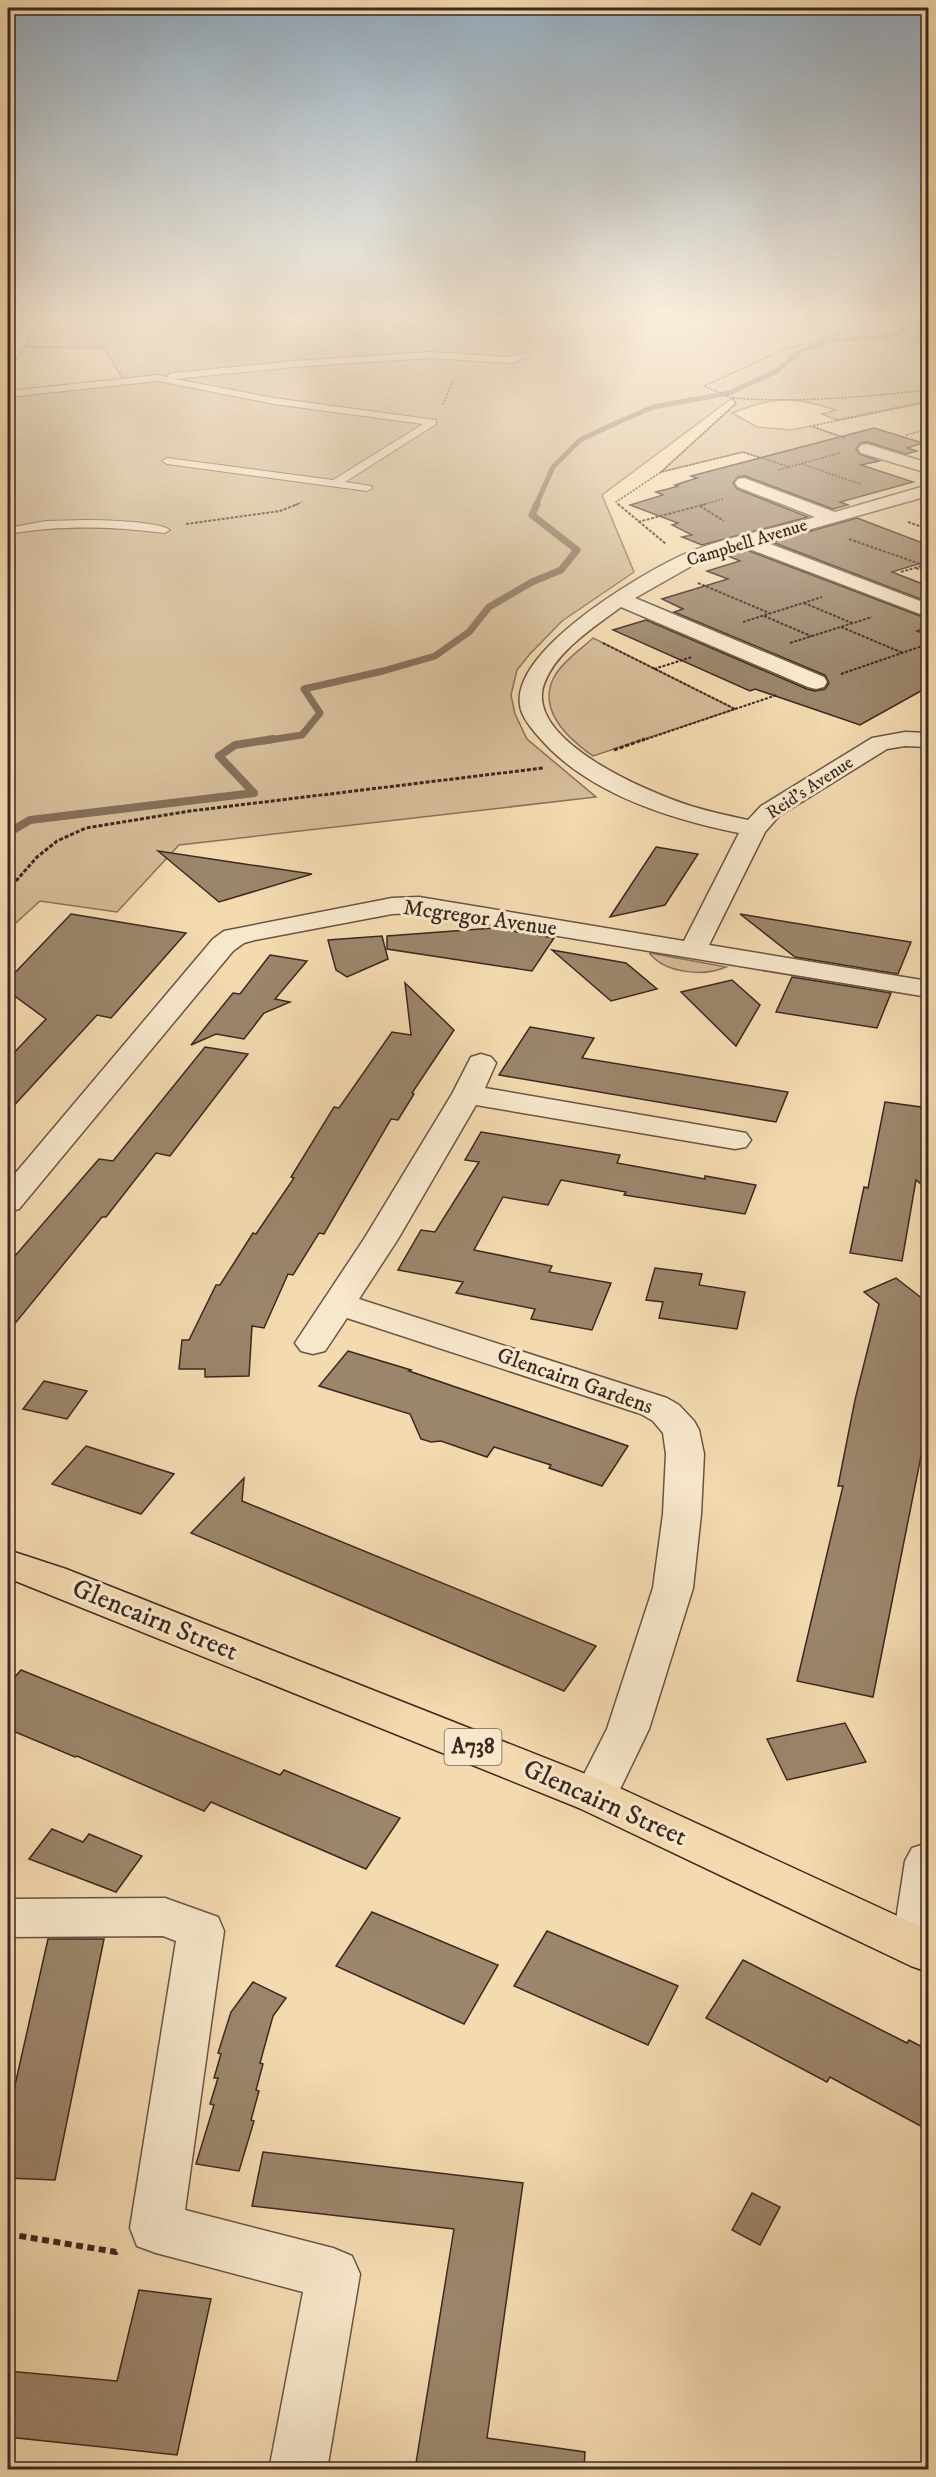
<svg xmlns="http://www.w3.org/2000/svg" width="936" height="2477" viewBox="0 0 936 2477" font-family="'IM FELL DW Pica',serif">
	<rect width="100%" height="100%" fill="#f3daaf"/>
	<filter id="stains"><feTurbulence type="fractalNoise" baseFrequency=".00333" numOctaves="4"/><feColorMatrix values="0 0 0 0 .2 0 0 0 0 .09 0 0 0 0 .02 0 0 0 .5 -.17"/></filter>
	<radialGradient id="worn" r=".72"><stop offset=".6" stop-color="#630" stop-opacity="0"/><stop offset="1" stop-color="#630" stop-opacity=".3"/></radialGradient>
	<!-- green -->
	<g fill="#d4bc97" stroke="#88725c" stroke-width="1.5">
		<path d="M41 317H928V401L837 420 822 414 836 410C792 396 775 396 732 413L757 427 791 430 811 426 868 446 789 467 743 452 661 472 736 404 732 398 602 495 634 572 562 621 529 655 517 670 511 695 515 714 527 739 596 797 179 845 117 912 40 901 8 930V398L126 384 104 348 22 347Z"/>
		<path d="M593 638 735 709 593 756C570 740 538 712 553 679 561 663 580 650 593 638Z"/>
		<path d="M650 954V953L726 967C703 977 666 973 650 954Z"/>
	</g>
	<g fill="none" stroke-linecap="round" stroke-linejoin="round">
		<!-- stream-far2 -->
		<polyline stroke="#856e59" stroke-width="5" points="536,505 553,467 580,440 616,423 653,407 729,393 777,371 800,351 832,340 891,336 928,321"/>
		<!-- stream-far1 -->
		<polyline stroke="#856e59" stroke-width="7" points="263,741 302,735 320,713 304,689 383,671 435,656 469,632 489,607 532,582 561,570 577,550 532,515 537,504"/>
		<!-- stream -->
		<polyline stroke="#856e59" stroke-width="8" points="8,833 30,820 254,793 219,756 235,745 273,739"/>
	</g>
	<!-- building -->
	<g fill="#9b856b" stroke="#3c2821" stroke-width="1.5">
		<polygon points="874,428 923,443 907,448 917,451 906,454 868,442 861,443 856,449 859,454 879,461 861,465 913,482 840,502 848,505 833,509 745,476 738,477 733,483 737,489 808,517 702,545 682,537 692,535 672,525 678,523 630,505 663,495 656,492 679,486 675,485 697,478 691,476"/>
		<polygon points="857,518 928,545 928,561 892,572 928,586 928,602 772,542"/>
		<polygon points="744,549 928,619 928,627 917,631 928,635 928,687 860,725 755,689 750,691 613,630 646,620 807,689 815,691 825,689 829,683 825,675 674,612 683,609 662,599 728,579 707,571 740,561 726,555"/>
		<polygon points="656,847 698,854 665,905 610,917"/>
		<polygon points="158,851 312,874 219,902"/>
		<polygon points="71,914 186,933 111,1018 97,1015 8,1112 8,1059 46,1019 8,991 8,980"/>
		<polygon points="740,914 873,936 911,942 898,974 795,957"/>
		<polygon points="494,928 554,938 532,971 387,949 387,936"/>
		<polygon points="382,936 388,959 347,977 336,970 328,940"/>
		<polygon points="552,950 626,963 657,989 611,1001"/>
		<polygon points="270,955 307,961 275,999 290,1002 264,1013 244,1039 216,1034 191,1045 233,993 240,994"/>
		<polygon points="792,977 891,993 877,1028 776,1012"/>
		<polygon points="732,980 760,1005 736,1046 681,992"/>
		<polygon points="405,983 454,1030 412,1093 414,1094 398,1120 391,1119 324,1234 319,1233 293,1275 288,1274 264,1328 252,1326 249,1376 205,1377 205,1369 179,1369 182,1340 189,1340 216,1285 220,1285 253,1233 256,1234 294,1178 291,1177 334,1107 339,1108 392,1032 411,1035"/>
		<polygon points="530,1027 594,1038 582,1058 788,1092 776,1122 499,1075"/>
		<polygon points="205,1047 248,1054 170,1156 156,1153 106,1217 102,1217 8,1332 8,1264 99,1159 113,1161"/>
		<polygon points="885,1102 928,1108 928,1190 916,1180 902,1261 850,1253 864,1187 868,1188"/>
		<polygon points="481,1132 620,1155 617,1163 705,1179 705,1176 756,1185 745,1214 624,1195 626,1192 561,1180 548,1205 503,1197 474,1250 552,1266 549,1272 611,1283 592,1330 531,1319 535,1309 456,1293 463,1282 398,1270 421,1230 435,1232 479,1162 465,1160"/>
		<polygon points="655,1268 702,1274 699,1285 745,1292 737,1329 659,1318 663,1302 646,1300"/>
		<polygon points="896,1278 928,1303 928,1421 873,1697 797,1681 843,1486 838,1486 855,1400 879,1304 864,1292"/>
		<polygon points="348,1351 411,1370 409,1371 628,1446 602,1486 549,1468 551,1465 494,1447 487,1457 441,1441 431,1442 421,1439 410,1414 319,1386"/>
		<polygon points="44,1381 87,1391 67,1419 23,1409"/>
		<polygon points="86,1446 174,1474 141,1514 52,1484"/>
		<polygon points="244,1478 242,1501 596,1646 564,1691 191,1533"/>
		<polygon points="21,1670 280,1775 284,1770 400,1818 366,1869 211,1802 204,1811 77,1756 75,1757 8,1729 8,1685"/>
		<polygon points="845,1723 866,1762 787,1780 767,1739"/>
		<polygon points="52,1829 83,1842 89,1834 142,1856 116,1892 29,1859"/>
		<polygon points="372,1912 498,1965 464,2024 336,1966"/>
		<polygon points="547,1931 678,1986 648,2045 514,1986"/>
		<polygon points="48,1939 104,1939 55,2180 8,2178 8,2116"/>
		<polygon points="743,1960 907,2043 909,2040 928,2050 928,2130 830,2077 827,2082 706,2018"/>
		<polygon points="253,1982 286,1998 273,2016 260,2063 263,2064 256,2090 259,2091 251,2120 254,2121 239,2171 196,2164 214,2105 210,2104 218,2078 214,2078 221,2054 218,2053 231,2012"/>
		<polygon points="263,2152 523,2183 487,2438 585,2452 584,2469 415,2469 454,2229 252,2206"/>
		<polygon points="752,2193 780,2207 760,2245 732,2230"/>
		<polygon points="139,2290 211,2299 177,2455 8,2437 8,2371 117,2381"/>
	</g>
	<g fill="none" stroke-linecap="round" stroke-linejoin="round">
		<defs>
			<g id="lane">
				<polygon points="430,352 511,357 525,353 530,356 512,363 430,358 294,367 175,379 274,398 436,420 436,424 345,482 371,486 372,488 367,491 167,464 162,461 167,458 333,480 423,424 274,404 158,381 8,397 8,391 158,375 168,377 169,374 172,373 294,361"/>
				<path d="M85 520C102 520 159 521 170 530L164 533C110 526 61 525 8 534V528L46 521Z"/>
			</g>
			<g id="street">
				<polygon points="28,317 42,317 13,363 8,364 8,349"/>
				<polygon points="867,444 928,463 928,473 861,453 858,449 861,445"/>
				<path d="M744 478 835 512 928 485V496L765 542 928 604V617L744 547 695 564 635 598 824 677 827 682 824 687 816 689 808 687 621 607C594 627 556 651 544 684 524 741 650 793 691 806 710 812 729 816 748 820L761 806 872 738 905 732 928 733V747L905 746 887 749 779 816 765 832 709 945 928 981V997L419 913 392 914 255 940 244 943 233 951 19 1209 8 1212V1182L213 939 224 931 392 898 419 897 684 941 739 833C669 819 586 793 538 736 531 728 521 716 520 705 512 650 638 576 680 556 723 537 771 530 815 517L738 487 735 483 738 479Z"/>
				<polygon points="481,1054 491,1057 496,1063 485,1088 735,1131 746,1133 751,1140 746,1147 735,1149 476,1105 398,1239 359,1299 667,1398 679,1405 694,1421 699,1430 704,1454 701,1514 693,1588 649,1729 611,1808 595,1813 579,1808 573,1796 607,1729 653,1588 663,1514 666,1454 663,1433 653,1421 641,1414 347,1318 325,1351 313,1354 301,1351 295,1343 364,1239 452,1094 471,1057"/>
				<polygon points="928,1843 928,1962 916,1966 899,1960 892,1946 905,1861 912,1848"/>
				<polygon points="165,1898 218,1917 224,1931 185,2210 333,2248 352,2256 360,2274 327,2470 269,2470 303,2292 156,2253 137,2246 130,2228 176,1941 163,1936 8,1937 8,1899"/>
			</g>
			<polygon id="primary" points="8,1550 66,1569 611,1784 928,1930 928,1972 911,1966 579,1808 8,1578"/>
		</defs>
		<!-- lane casing -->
		<use href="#lane" stroke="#6a5444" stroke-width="2"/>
		<!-- street casing -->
		<use href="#street" stroke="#6a5444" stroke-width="3"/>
		<!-- primary casing -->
		<use href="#primary" stroke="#3c2821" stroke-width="3"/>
		<!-- path-far3 -->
		<g stroke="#3c2821" stroke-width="1.5" stroke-dasharray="2 1.5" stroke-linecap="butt">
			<path d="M733 398C798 403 863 397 928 390"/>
			<polyline points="443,405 454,379"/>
			<polyline points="906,435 928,429"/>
			<polyline points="845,438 811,426 928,402"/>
			<polyline points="802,464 860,484"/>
			<polyline points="778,470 840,453"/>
			<polyline points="661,472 736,403 732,398 704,386 785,349 905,317"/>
			<polyline points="295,505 302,502"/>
			<polyline points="619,505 616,502 661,472 743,452 789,467"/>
			<polyline points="701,505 723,499"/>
		</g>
		<!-- path-far2 -->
		<g stroke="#3c2821" stroke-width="2" stroke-dasharray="3 1.5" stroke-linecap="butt">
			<polyline points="618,504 666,544"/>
			<polyline points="700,506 724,521"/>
			<polyline points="638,522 706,504"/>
			<polyline points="908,522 928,529"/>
			<polyline points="186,524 280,511 298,504"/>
			<polyline points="849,539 923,565"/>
			<polyline points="916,568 928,573"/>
			<polyline points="901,572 928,564"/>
			<polyline points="698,583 769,613"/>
			<polyline points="804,603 852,623"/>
			<polyline points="764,616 811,636"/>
			<polyline points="743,622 822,597"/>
			<polyline points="841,627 903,653"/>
			<polyline points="603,643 735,709 641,741"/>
			<polyline points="790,643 872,617"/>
			<polyline points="654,669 692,657"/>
			<polyline points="841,674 928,644"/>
			<polyline points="735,709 777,695"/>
		</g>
		<!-- path-far1 -->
		<g stroke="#3c2821" stroke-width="3" stroke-dasharray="4 2" stroke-linecap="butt">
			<polyline points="614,750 645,739"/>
			<polyline points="8,890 37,857 57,841 86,828 190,811 543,768"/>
		</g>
		<!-- path -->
		<polyline stroke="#3c2821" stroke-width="6" stroke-dasharray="7 4.5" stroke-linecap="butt" points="8,2234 116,2252 119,2250"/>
		<!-- lane -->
		<use href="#lane" fill="#f7e7cb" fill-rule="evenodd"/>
		<!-- street -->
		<use href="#street" fill="#f7e7cb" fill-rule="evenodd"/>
		<!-- primary -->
		<use href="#primary" fill="#f3daaf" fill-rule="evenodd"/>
	</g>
	<!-- sky -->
	<linearGradient id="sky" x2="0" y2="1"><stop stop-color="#93abbe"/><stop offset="0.48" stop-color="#faeedb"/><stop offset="1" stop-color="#faeedb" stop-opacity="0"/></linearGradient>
	<rect width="936" height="664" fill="url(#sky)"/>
	<g text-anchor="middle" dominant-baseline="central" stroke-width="6" stroke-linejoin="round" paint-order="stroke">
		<!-- far-street labels -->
		<g font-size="18" fill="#3c2821" stroke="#f7e7cb">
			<text transform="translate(747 543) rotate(-17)">Campbell Avenue</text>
			<text transform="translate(810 788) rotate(-33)">Reid's Avenue</text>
		</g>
		<!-- shield labels -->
		<rect fill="#f7e7cb" stroke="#746154" stroke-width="1.5" x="444.5" y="1729" width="57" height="36" rx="4.5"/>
		<g font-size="21" font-weight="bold" fill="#3c2821">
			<text x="473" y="1747">A738</text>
		</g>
		<!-- street labels -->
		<g font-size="22" fill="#3c2821" stroke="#f7e7cb">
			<text transform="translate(480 918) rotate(8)">Mcgregor Avenue</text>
			<text transform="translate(575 1381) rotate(19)">Glencairn Gardens</text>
		</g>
		<!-- near-street labels -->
		<g font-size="27" fill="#3c2821" stroke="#f7e7cb">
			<text transform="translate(155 1620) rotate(22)">Glencairn Street</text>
			<text transform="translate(605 1803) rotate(24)">Glencairn Street</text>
		</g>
	</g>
	<!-- margin -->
	<rect width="936" height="2477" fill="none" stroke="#f3daaf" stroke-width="30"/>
	<rect x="9" y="9" width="918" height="2459" fill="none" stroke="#3c2821" stroke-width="3"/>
	<rect x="15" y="15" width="906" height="2447" fill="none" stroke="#3c2821" stroke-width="1.5"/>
	<rect width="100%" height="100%" filter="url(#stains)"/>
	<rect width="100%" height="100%" fill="url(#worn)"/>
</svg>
